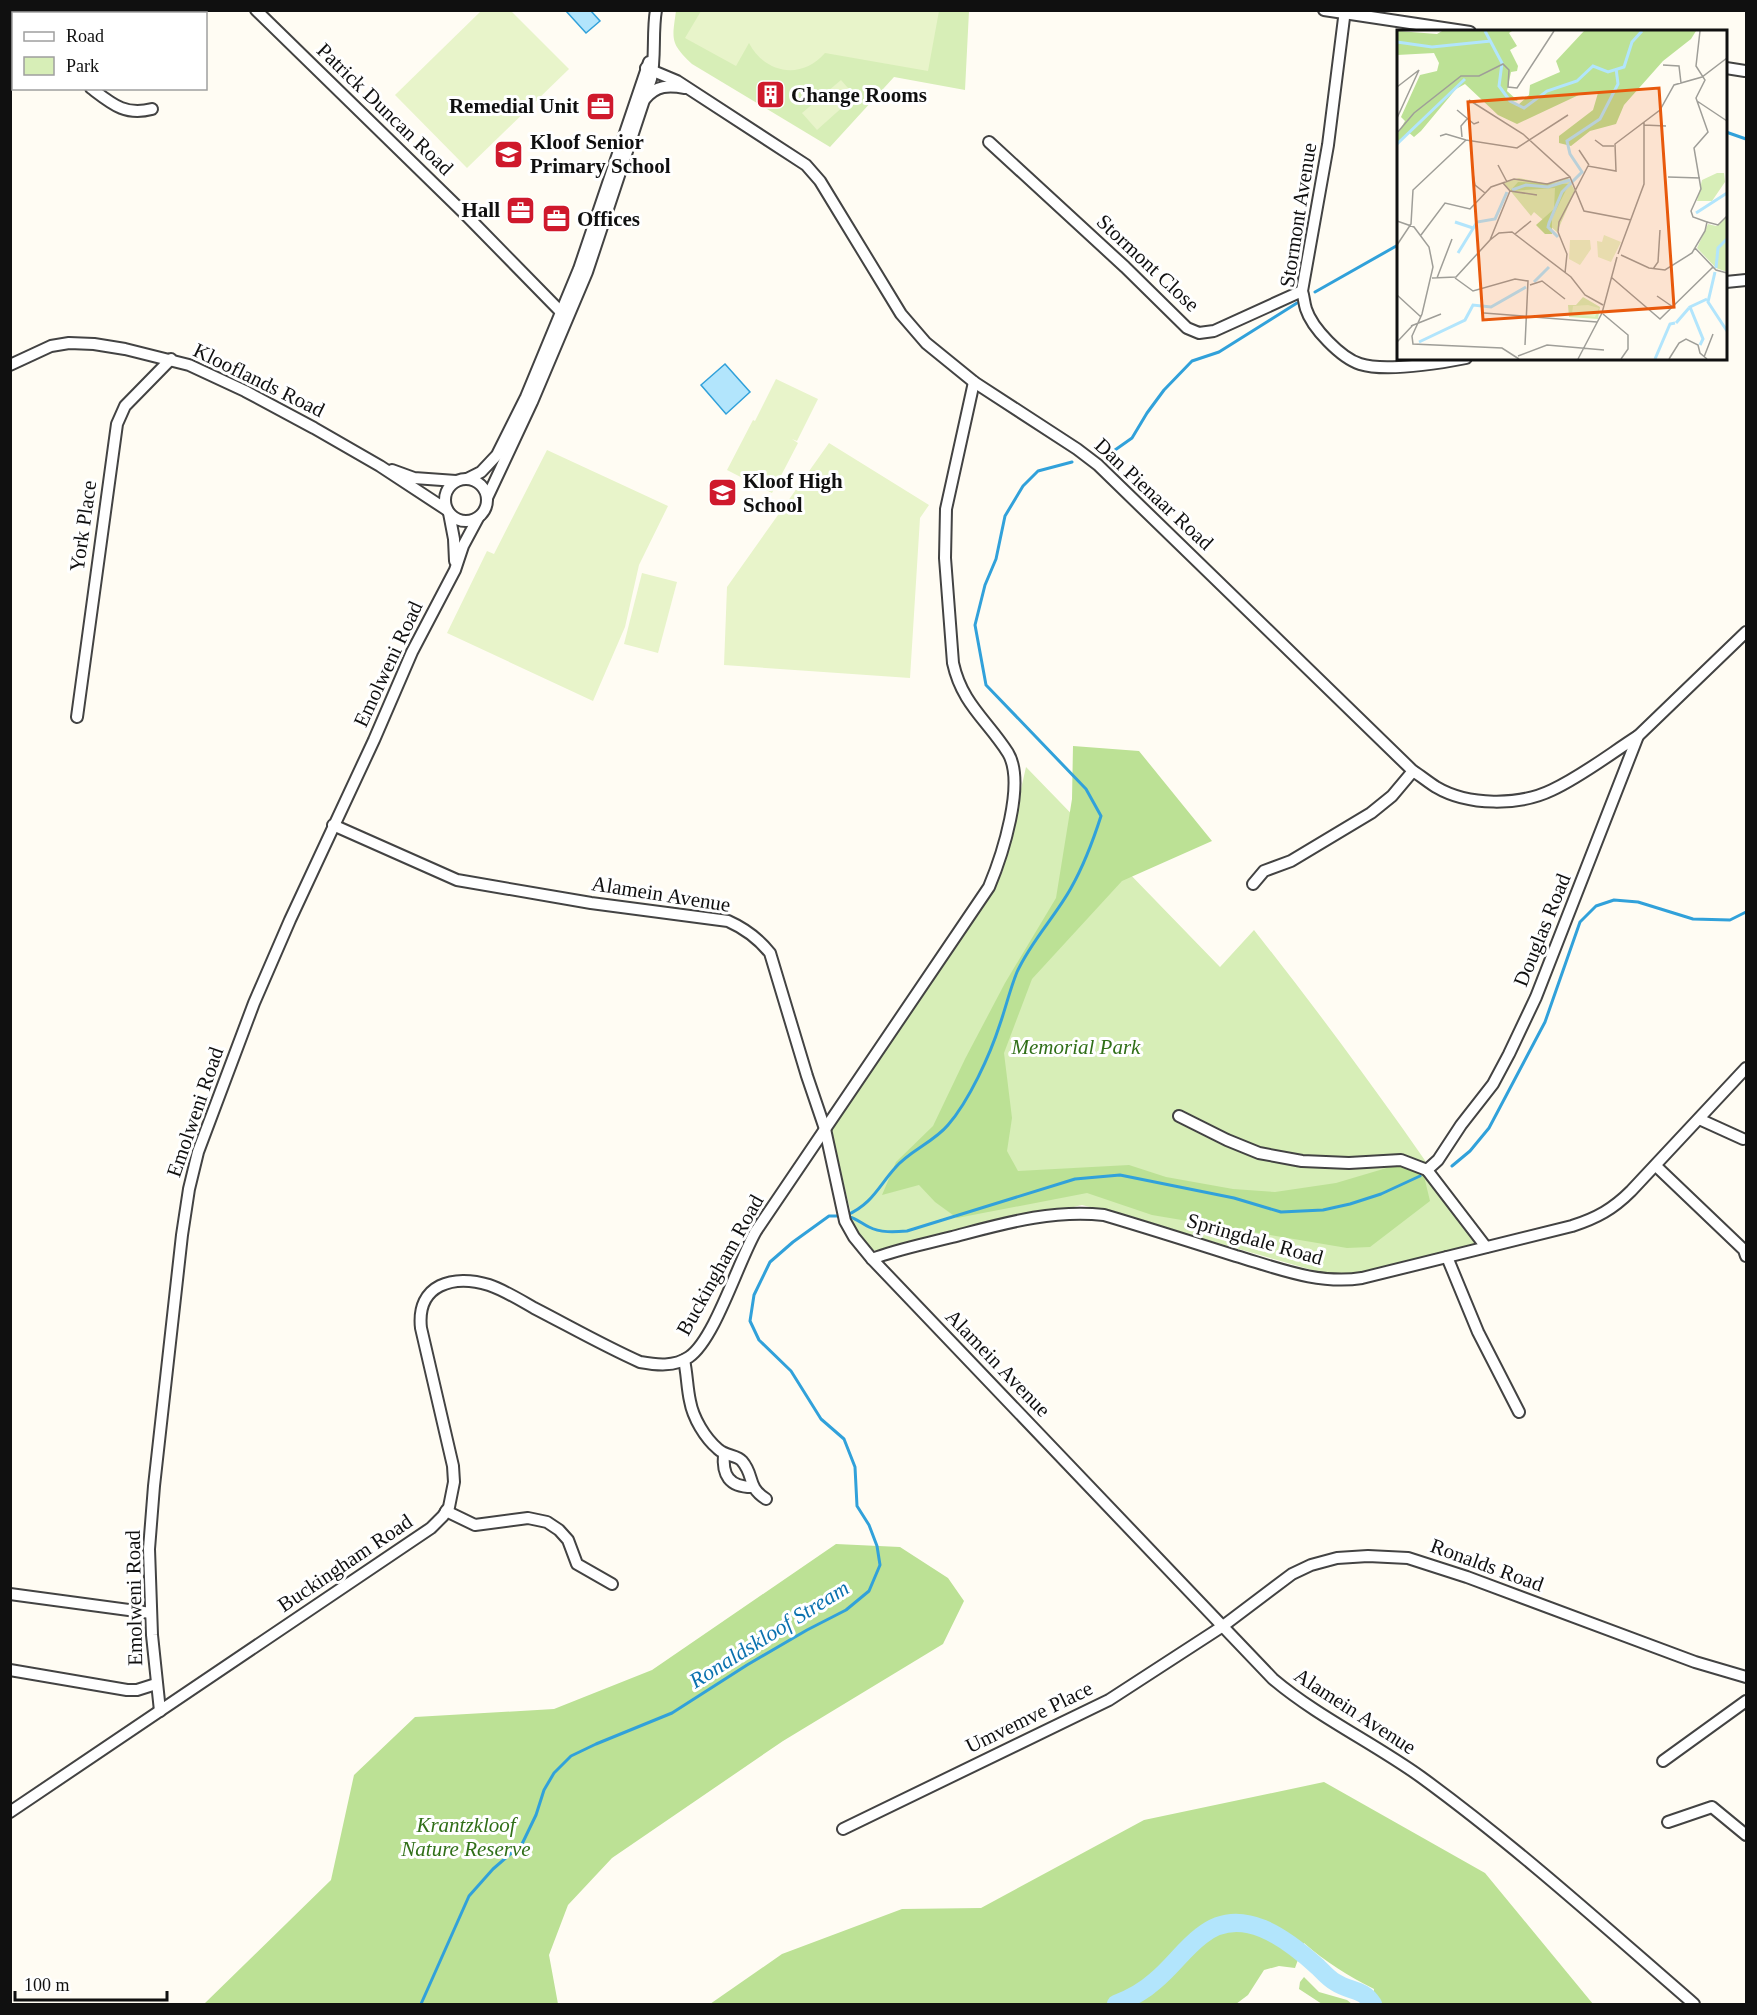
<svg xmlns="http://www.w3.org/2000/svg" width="1757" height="2015" viewBox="0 0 1757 2015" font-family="'Times New Roman',serif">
	<rect width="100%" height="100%" fill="#fffcf3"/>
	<!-- green -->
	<g fill="#d7eeb7">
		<path d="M676 11H969L965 90 894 77 830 147 692 64C670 43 672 40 676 11Z"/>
		<path d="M1026 767 1220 967 1254 930C1334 1031 1409 1135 1481 1242L1340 1278 1106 1211 1082 1205 884 1251 869 1250 859 1245 830 1129 1002 873Z"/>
	</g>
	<!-- forest -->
	<g fill="#bce195">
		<polygon points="1073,746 1139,751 1212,841 1122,881 1032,979 1004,1053 1012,1118 1007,1151 1018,1171 1129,1165 1166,1177 1233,1189 1275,1192 1336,1183 1400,1164 1423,1172 1430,1201 1370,1247 1347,1248 1152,1215 1087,1193 957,1218 935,1202 919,1185 882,1195 896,1162 933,1126 965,1059 1005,983 1056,898 1072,799"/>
		<polygon points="836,1544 900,1547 948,1578 964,1601 943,1644 783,1741 612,1858 568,1905 549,1955 558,2004 204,2004 331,1880 354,1775 415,1717 554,1709 652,1670"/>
		<path d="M1324 1782 1485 1873 1593 2004H1372L1374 1989C1348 1976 1326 1962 1304 1943L1295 1968 1279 1966 1264 1970 1248 1995 1236 2004H710L782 1954 902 1909 981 1908 1144 1820Z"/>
		<polygon points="1304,1977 1319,1992 1347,2000 1352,2004 1322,2004 1299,1989 1300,1982"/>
	</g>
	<!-- pitch -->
	<g fill="#e8f4ca">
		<polygon points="481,11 511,11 569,69 467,168 395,95"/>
		<path d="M701 11V10L939 11 928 71 825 53C802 80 765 74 749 43L736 66 685 38Z"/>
		<polygon points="841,80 855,96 817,130 802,113"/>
		<polygon points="776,379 818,399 797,441 792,439 798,443 772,493 727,470 753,420 755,421"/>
		<polygon points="829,443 929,505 920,518 910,678 724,665 727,587"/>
		<polygon points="547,450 668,506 639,565 625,627 593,701 447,633 487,551 494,554"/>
		<polygon points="642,573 677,582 658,653 624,644"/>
	</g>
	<!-- water -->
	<g fill="#b2e5fc" stroke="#31a1da" stroke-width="1.5">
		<polygon points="566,11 591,11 600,21 586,33"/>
		<polygon points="725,364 750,392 726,414 701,385"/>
	</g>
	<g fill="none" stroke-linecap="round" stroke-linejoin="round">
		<!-- stream -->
		<g stroke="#31a1da" stroke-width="3">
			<polyline points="1726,132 1746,139"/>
			<polyline points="1315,292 1398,245"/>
			<polyline points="1115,450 1132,438 1147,413 1164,390 1192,361 1219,352 1297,303"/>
			<polyline points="1452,1166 1470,1151 1489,1128 1545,1022 1580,922 1596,906 1614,900 1638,902 1693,919 1730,920 1746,912"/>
			<path d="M847 1215C872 1204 878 1187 895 1168 909 1151 934 1142 948 1125 969 1101 990 1055 1000 1024 1006 1007 1010 989 1017 972 1031 941 1055 917 1071 888 1084 865 1093 841 1101 816L1086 789 986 685 975 625 985 585 996 559 1005 516 1023 486 1038 471 1072 462"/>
			<path d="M847 1216C856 1218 861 1223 869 1227 880 1233 895 1232 907 1231L1075 1179 1120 1175 1234 1198 1281 1212 1323 1210 1350 1204 1381 1194 1420 1176"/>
			<polyline points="421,2004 469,1896 493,1869 522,1844 536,1815 544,1790 554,1773 571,1756 596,1744 672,1713 747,1665 807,1630 846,1610 869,1591 880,1565 877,1546 869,1525 857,1506 855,1467 844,1439 821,1419 791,1371 759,1340 750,1321 754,1295 770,1262 793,1242 829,1216 841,1216"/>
		</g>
		<!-- river -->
		<path stroke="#b2e5fc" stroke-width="18" d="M1116 2004C1129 1999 1144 1991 1155 1981 1172 1967 1184 1949 1201 1936 1241 1903 1287 1939 1318 1967 1323 1972 1329 1979 1335 1982 1350 1992 1363 1988 1373 2004"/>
		<defs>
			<g id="street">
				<polyline points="15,10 17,14"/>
				<polyline points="256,10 466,215 561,312"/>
				<polyline points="1324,10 1470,32"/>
				<path d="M1345 10 1328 145 1302 291C1304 297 1304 303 1306 309 1312 328 1341 358 1360 364 1385 372 1440 363 1466 358"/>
				<path d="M646 68 677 81 806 165 820 181 901 314 926 343 974 382 1077 449 1098 465 1413 771C1421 776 1428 782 1436 787 1468 806 1519 806 1552 790 1582 776 1610 754 1638 736"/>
				<polyline points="1726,68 1745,71"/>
				<path d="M91 88C112 104 125 116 152 109"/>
				<path d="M645 99C656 85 669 85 685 88"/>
				<polyline points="989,142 1125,267 1187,328 1199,333 1214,331 1302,291"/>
				<polyline points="1726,282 1746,280"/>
				<polyline points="10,365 51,346 69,343 94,344 125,349 189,365 245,391 314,428 380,466 447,510"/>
				<polyline points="392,470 414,478 456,481"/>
				<polyline points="467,479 481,472 497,455 526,397 579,269 649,62"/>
				<circle cx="466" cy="500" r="21"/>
				<path d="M487 498 532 402 587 272 651 79C656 59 652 33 656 10"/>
				<polyline points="449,513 454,539 455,561"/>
				<polyline points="77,717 117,424 125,406 171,359"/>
				<path d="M333 825 457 880 591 903 728 921C746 929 758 938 770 953L807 1076 825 1129 845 1221 854 1237 872 1259 1273 1679C1318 1717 1372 1742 1421 1777 1517 1847 1605 1927 1694 2004"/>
				<polyline points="1253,884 1264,871 1291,861 1371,813 1392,796 1413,771"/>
				<polyline points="1179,1116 1227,1140 1259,1153 1302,1161 1349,1163 1401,1160 1427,1170"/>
				<polyline points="1699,1119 1743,1139"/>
				<polyline points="1656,1166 1744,1250 1746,1256"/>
				<polyline points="1486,1247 1427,1170 1438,1160 1461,1125 1493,1084 1509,1054 1536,997 1638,736 1746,632"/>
				<polyline points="1447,1257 1478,1332 1519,1412"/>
				<path d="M872 1259C898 1249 925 1244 952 1237 1002 1224 1052 1209 1104 1215 1148 1228 1192 1242 1236 1256 1277 1268 1319 1285 1362 1278L1572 1226C1597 1218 1613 1209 1631 1191L1746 1068"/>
				<path d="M684 1360C687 1373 687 1388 690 1401 693 1418 705 1438 718 1449 725 1456 737 1455 742 1461 755 1476 746 1486 766 1499"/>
				<path d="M724 1454C722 1475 729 1487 752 1487"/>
				<polyline points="446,1511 475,1525 528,1518 547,1522 559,1530 568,1540 577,1564 612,1584"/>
				<polyline points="10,1594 151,1613"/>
				<polyline points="10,1670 127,1690 137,1690 156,1684"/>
				<polyline points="160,1711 152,1635 149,1549 154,1486 182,1235 189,1189 198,1152 254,1003 290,920 374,740 412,652 455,570 463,546 478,518"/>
				<polyline points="1663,1761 1746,1701"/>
				<path d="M10 1812 431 1528 443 1516 449 1507 454 1482 453 1466 421 1328C416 1284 454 1274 489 1285 504 1290 520 1300 534 1308 569 1326 604 1346 640 1362 657 1365 674 1367 689 1357 715 1339 738 1262 756 1231L989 887C1002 856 1026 783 1008 753 987 720 962 704 953 663L945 558 946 509 974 382"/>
				<polyline points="1668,1822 1712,1807 1746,1835"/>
				<polyline points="843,1829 1109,1700 1223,1626 1292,1574 1311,1565 1337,1558 1368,1556 1408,1558 1467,1577 1695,1662 1746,1677"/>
			</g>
		</defs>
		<!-- street casing -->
		<use href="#street" stroke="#434343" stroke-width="14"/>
		<!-- street -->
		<use href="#street" stroke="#fff" stroke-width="10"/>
	</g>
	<!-- icons -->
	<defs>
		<symbol id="building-square" viewBox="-11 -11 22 22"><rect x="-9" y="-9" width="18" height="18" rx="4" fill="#cf192c" stroke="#fff"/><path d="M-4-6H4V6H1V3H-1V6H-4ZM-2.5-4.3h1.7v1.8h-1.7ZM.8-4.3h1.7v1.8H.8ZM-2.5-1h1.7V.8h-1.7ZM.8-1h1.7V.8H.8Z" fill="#fff"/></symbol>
		<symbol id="office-square" viewBox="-11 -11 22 22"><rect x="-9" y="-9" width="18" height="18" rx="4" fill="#cf192c" stroke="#fff"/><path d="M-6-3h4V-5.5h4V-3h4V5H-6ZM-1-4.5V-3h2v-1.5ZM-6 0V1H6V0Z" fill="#fff"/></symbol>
		<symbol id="school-square" viewBox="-11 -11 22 22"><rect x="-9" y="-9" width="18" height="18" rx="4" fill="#cf192c" stroke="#fff"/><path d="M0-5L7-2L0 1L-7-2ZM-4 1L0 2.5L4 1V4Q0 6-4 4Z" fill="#fff"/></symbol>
	</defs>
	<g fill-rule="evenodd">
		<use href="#building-square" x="754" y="78" width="33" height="33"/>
		<use href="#office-square" x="584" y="90" width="33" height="33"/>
		<use href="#school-square" x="492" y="138" width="33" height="33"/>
		<use href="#office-square" x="504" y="194" width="33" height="33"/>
		<use href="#office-square" x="540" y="202" width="33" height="33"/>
		<use href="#school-square" x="706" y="476" width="33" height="33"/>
	</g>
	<g text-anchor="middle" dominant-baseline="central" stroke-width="6" stroke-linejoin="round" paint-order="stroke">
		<!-- poi labels -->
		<g font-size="21" font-weight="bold" fill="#101010" stroke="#fff" text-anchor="start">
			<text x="791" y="95">Change Rooms</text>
			<text x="579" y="106" text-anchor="end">Remedial Unit</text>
			<text x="530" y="142">Kloof Senior<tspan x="530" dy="24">Primary School</tspan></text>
			<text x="500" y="210" text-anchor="end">Hall</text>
			<text x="577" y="219">Offices</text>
			<text x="743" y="481">Kloof High<tspan x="743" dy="24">School</tspan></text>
		</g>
		<!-- street labels -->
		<g font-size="21" fill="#101010" stroke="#fff">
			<text transform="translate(385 109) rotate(44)">Patrick Duncan Road</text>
			<text transform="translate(1298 215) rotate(-81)">Stormont Avenue</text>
			<text transform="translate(1148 263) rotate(43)">Stormont Close</text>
			<text transform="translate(259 380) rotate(26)">Klooflands Road</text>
			<text transform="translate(1154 494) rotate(43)">Dan Pienaar Road</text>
			<text transform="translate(83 526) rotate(-82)">York Place</text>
			<text transform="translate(388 664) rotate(-65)">Emolweni Road</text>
			<text transform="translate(661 894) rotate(9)">Alamein Avenue</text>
			<text transform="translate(1542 930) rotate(-68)">Douglas Road</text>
			<text transform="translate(195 1112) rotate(-71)">Emolweni Road</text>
			<text transform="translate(1255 1239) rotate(16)">Springdale Road</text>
			<text transform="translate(720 1265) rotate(-61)">Buckingham Road</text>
			<text transform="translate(998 1363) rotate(46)">Alamein Avenue</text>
			<text transform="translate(345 1563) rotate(-34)">Buckingham Road</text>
			<text transform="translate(1487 1565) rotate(20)">Ronalds Road</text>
			<text transform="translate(134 1598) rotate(-91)">Emolweni Road</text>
			<text transform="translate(1355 1711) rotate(33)">Alamein Avenue</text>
			<text transform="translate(1029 1717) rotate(-26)">Umvemve Place</text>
		</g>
		<!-- park labels -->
		<g font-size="21" font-style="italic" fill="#306f18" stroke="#fff">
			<text x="1076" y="1047">Memorial Park</text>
			<text x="466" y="1825">Krantzkloof<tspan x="466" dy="24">Nature Reserve</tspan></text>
		</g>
		<!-- water labels -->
		<g font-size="22" font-style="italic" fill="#0b72af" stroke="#fff">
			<text transform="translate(769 1634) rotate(-32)">Ronaldskloof Stream</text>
		</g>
	</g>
	<!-- overview -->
	<g transform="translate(1397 30)">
		<rect width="330" height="330" fill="#fffcf3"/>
		<path d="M320 143H327L328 152 315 171H300L305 150ZM122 148 150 154 171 148 178 161 160 202 137 182 134 186 107 153ZM330 187V242L319 238 300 218 311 194 319 196ZM186 267 203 277 201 289 172 287 171 275H179Z" fill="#d7eeb7"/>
		<path d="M1 1 40 4 45 1H115L112 3 120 16 113 20 121 36 120 41 114 42 110 61 121 71H113L120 76 132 65 133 55 163 42 159 31 187 1H299L294 9 266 31 227 75 219 94 193 101 174 116 162 113V106L196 80 201 63H186L120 94 101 85 68 54 59 59 24 101 17 107 11 102 0 116V105L8 91 4 87 23 45 40 41 42 33 37 23 0 25ZM121 152 172 154 155 188V204H148L139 195 157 179 158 158 113 161Z" fill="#bce195"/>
		<path d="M207 205 224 212 214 232 201 227 200 211 205 212ZM173 210H193L194 219 183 235 172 229ZM191 275 202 278 198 287 175 284 176 276Z" fill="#e8f4ca"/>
		<path fill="none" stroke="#b2e5fc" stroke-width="3" d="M88 1 105 33 102 56 113 71 127 78 150 61 180 51 196 36 211 42 227 37 235 12 245 1M0 12 35 17 94 11M0 114 68 49M115 160 129 155 151 157 173 150M299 183 330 163M58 192 76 198M161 207 151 197 152 193 165 162 185 142 173 124 170 111 203 89 221 54 219 38M61 223 80 192 98 189 110 162M319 238 321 218 330 209M318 242 311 272 330 301M137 252 152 237M279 293 292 278M22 312 68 290 76 275 94 277 129 257M303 315 306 309 293 277 310 269M258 329 273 294 278 293"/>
		<path fill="none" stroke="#9f9e98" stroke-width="1.5" d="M266 35 282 36 284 53M0 57 22 40 0 88M72 70 126 104 173 147 187 181 234 190M300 71 330 91M60 80 77 94 82 92M247 95 269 96M0 103 17 83 64 46H82L106 34 112 40 111 57 120 58 157 1M43 106 49 104 69 110M65 107 64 96 70 89M198 110 206 116H217M182 120 192 135M101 135 110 152M76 144 78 155 88 163M271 147 303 148M113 161 140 165M0 191 17 197 32 217 36 237 25 284 15 306 16 314 105 318 122 329M310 192 321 195 330 186M118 204 134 191M24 205 48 173 73 179 94 157 117 149 150 154 173 147M93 210 102 203 115 202 174 247 188 265 206 275M0 215 14 194 16 160 69 110 120 118 171 85M298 218 319 240 330 243M221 224 247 154V92M224 225 252 238 268 240 295 223 308 201 310 192 296 187 294 181 304 159 297 118 311 102 299 68 308 50 299 36 303 1M256 239 261 232 263 200M168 243 170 224 161 202 162 192 191 136 219 141 218 114 263 80 277 55 305 47 330 28M214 247 263 289 316 237M35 248 59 247 93 210 113 161 106 153M40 248 55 209M58 248 76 261 118 249 131 251 128 315M133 255 145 251 168 269M0 265 24 287M260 266 276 277M87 283 200 292M206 284 231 305V319L224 329M14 296 44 284M0 312 16 295M121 326 150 315 207 320M307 327 316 304M181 329 205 283 220 227M272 329 282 313 289 309 301 315 303 323 310 329"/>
		<path fill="#e8590c" fill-opacity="0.15" stroke="#e8590c" stroke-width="3" d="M262 58 277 277 86 290 71 72Z"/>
		<rect width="330" height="330" fill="none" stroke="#101010" stroke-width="3"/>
	</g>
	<!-- border -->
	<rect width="1757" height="2015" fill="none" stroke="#101010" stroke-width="24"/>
	<!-- legend -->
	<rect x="12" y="12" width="195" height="78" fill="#ffffff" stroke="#9f9f9f" stroke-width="1.5"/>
	<rect x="24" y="32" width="30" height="9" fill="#ffffff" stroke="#9f9f9f" stroke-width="1.5"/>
	<text x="66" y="42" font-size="18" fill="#101010">Road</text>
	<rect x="24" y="57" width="30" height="18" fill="#d7eeb7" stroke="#9f9f9f" stroke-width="1.5"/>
	<text x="66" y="72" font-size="18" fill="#101010">Park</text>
	<!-- scale -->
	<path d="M15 1991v9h152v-9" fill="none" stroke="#101010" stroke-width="3"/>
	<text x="24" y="1991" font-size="18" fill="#101010" stroke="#ffffff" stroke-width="4.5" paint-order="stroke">100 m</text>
</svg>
